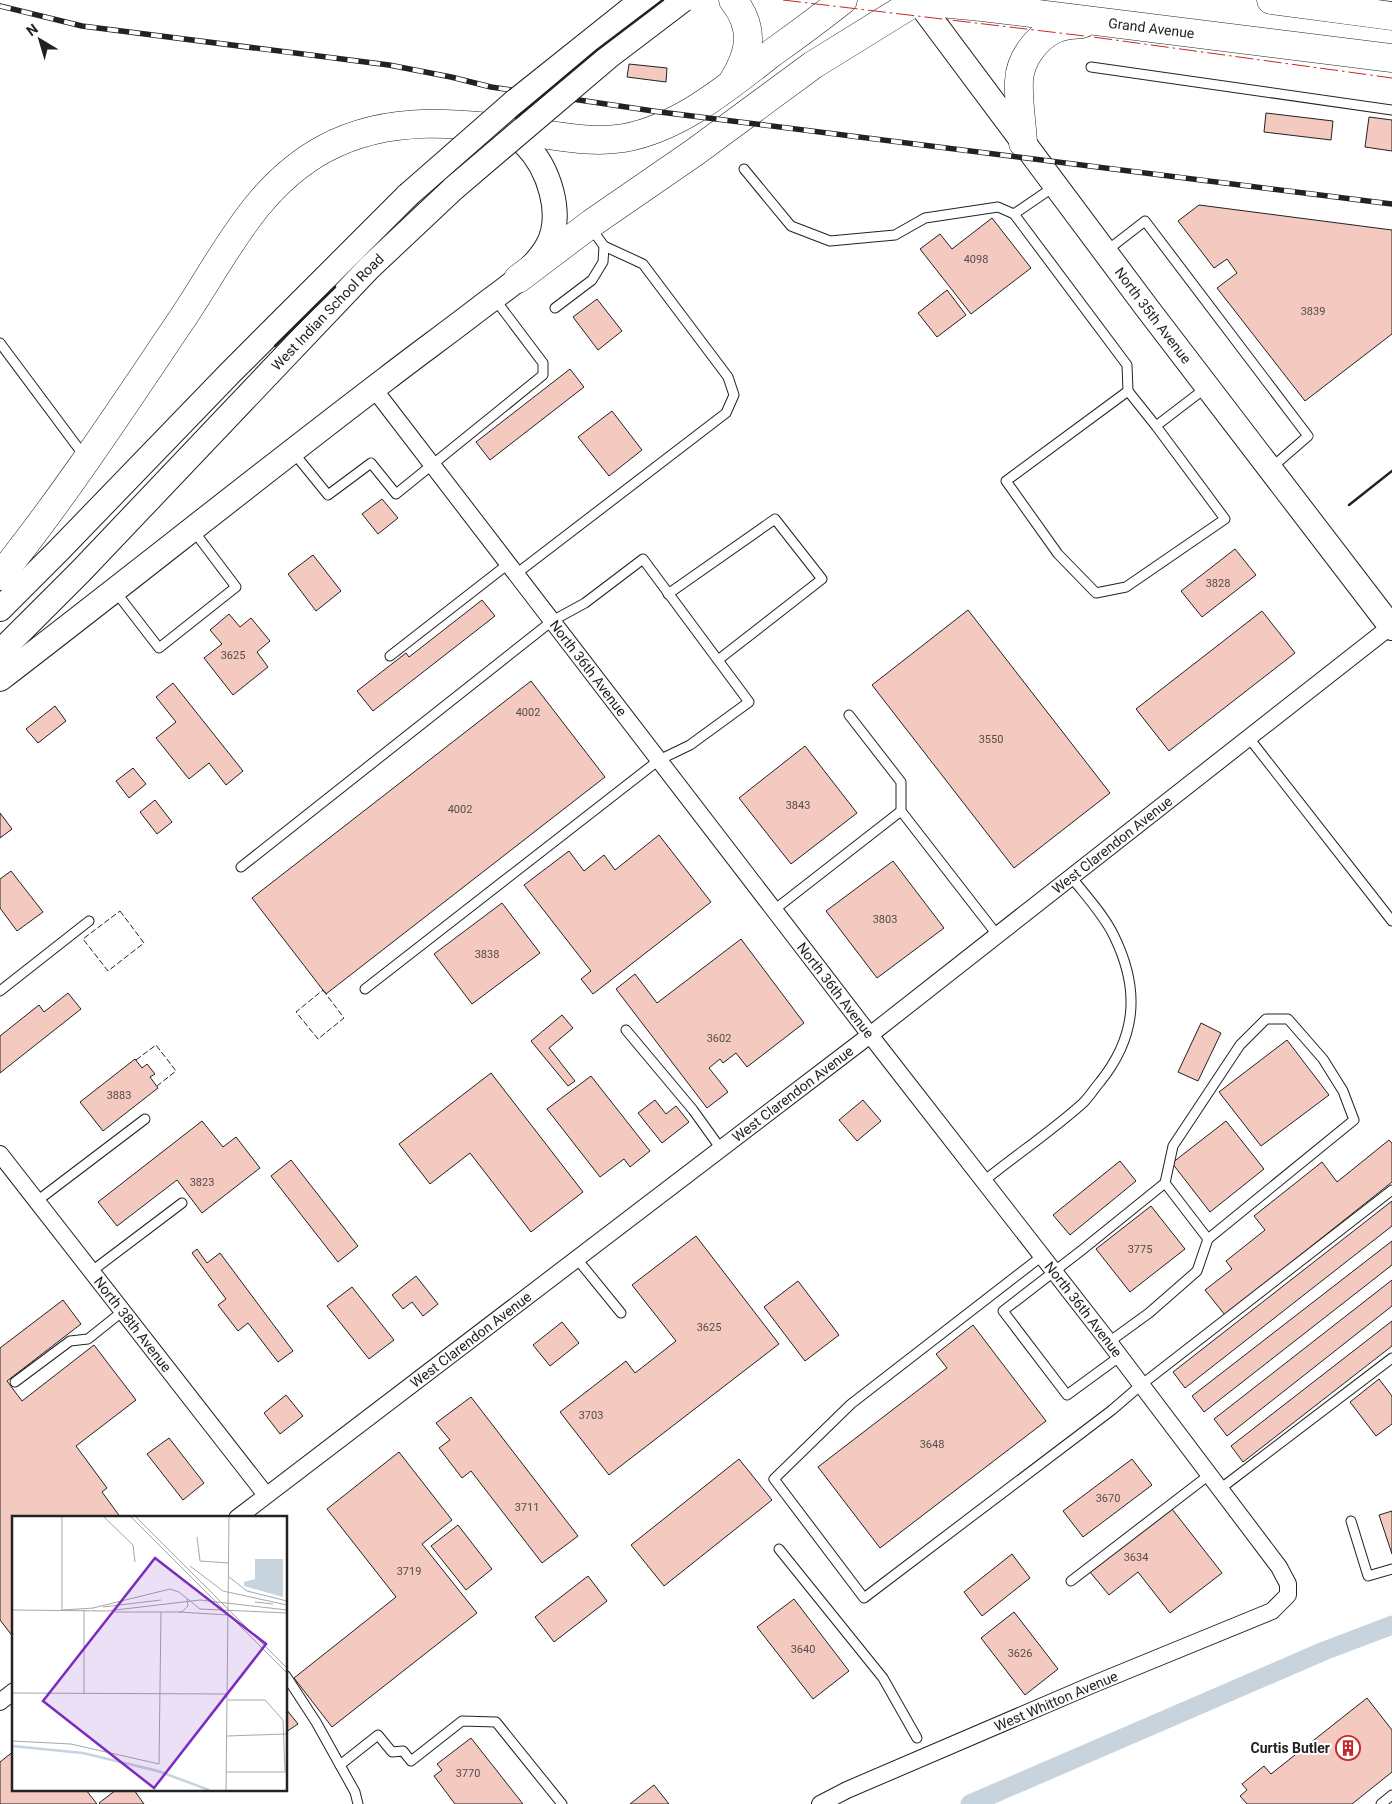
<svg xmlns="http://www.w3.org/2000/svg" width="1392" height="1804" viewBox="0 0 1392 1804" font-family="Roboto,sans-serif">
	<rect width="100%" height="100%" fill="#fff"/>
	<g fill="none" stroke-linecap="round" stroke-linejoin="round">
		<!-- canal -->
		<polyline stroke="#c7d3dd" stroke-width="19" points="970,1804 1324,1651 1392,1625"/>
	</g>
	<!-- building -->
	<g fill="#f3c9c0" stroke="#222">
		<polygon points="629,64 667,68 666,82 627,77"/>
		<polygon points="1266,113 1333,121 1331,140 1264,132"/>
		<polygon points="1369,117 1392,120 1392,151 1365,147"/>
		<polygon points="1199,205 1392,230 1392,334 1305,401 1217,288 1237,273 1227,259 1214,268 1178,221"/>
		<polygon points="992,218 1031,268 971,314 920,249 940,234 952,249"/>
		<polygon points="947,290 966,315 937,337 918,313"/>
		<polygon points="597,299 622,331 598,350 573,317"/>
		<polygon points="570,369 584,387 490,460 476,442"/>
		<polygon points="612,411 642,450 609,476 578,437"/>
		<polygon points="382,499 398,518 378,534 362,514"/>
		<polygon points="1235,549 1256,575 1202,617 1181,591"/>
		<polygon points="313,555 341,591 316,611 288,574"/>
		<polygon points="482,600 495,616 373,711 357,691 406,653 409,657"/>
		<polygon points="968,610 1110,793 1014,868 872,685"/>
		<polygon points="1262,611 1295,653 1169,751 1136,709"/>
		<polygon points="229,614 240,627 251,618 270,641 257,652 268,667 233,695 204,658 222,644 210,630"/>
		<polygon points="531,681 605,777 326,994 252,898"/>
		<polygon points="173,683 243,771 226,785 209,763 189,779 156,738 176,722 156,697"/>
		<polygon points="55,706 66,721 38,743 26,729"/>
		<polygon points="805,746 857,813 791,864 739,798"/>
		<polygon points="133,768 146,784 129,798 116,781"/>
		<polygon points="155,800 172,822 157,834 140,812"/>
		<polygon points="0,813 12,829 0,838"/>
		<polygon points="659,835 711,902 593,994 581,979 591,971 524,885 569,851 584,871 604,855 615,870"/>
		<polygon points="893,861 944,928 877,978 826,911"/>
		<polygon points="11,871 43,912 17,931 0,908 0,879"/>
		<polygon points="502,903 540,953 472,1004 434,954"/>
		<polygon points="741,939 804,1023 747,1067 736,1053 723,1063 720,1059 709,1068 728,1092 707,1108 616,989 635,974 657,1003"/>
		<polygon points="68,993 81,1009 0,1073 0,1036 39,1005 44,1012"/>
		<polygon points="562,1015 573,1028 549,1048 575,1081 568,1086 531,1041"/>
		<polygon points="1201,1023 1221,1033 1198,1081 1178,1072"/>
		<polygon points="1287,1040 1329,1095 1261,1146 1219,1092"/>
		<polygon points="135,1059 142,1068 147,1064 155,1074 150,1077 158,1088 103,1131 80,1102"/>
		<polygon points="491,1073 583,1192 531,1232 470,1153 430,1184 399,1144"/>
		<polygon points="591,1076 650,1151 630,1167 624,1159 600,1177 547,1109"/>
		<polygon points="655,1100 666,1114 676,1106 689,1122 662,1143 638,1113"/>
		<polygon points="863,1100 881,1121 857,1141 839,1120"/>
		<polygon points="202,1121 223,1147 236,1137 260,1168 202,1213 177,1180 117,1226 98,1202"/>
		<polygon points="1226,1121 1264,1169 1210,1212 1172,1163"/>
		<polygon points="1389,1140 1392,1143 1392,1182 1225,1315 1205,1290 1232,1269 1226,1261 1265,1230 1254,1216 1322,1162 1337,1182"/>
		<polygon points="291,1160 358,1246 338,1262 271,1176"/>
		<polygon points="1120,1161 1136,1181 1070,1235 1053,1215"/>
		<polygon points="1392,1201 1392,1226 1185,1388 1173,1372"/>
		<polygon points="1151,1206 1185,1249 1130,1292 1096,1249"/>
		<polygon points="696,1236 779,1344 609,1475 560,1412 626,1361 635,1373 676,1341 632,1285"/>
		<polygon points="1392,1241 1392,1265 1204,1412 1192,1396"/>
		<polygon points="197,1249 207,1263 220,1253 293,1351 278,1362 248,1323 238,1331 218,1305 226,1299 192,1253"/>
		<polygon points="416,1276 438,1304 423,1316 412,1302 403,1309 392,1295"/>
		<polygon points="1392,1280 1392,1306 1227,1436 1214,1419"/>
		<polygon points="798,1281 839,1335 805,1361 764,1307"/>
		<polygon points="352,1287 394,1340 369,1359 327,1306"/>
		<polygon points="63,1300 81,1324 7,1381 22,1401 94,1345 136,1400 76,1446 107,1488 102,1492 121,1518 14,1518 14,1638 0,1620 0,1348"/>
		<polygon points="1392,1321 1392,1346 1243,1462 1231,1446"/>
		<polygon points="562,1322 579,1343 550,1366 533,1345"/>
		<polygon points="973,1325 1046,1421 880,1548 818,1467 947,1368 936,1354"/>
		<polygon points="1379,1379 1392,1396 1392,1424 1376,1436 1350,1402"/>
		<polygon points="286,1395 303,1416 280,1434 264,1413"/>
		<polygon points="471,1397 578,1536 542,1563 471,1471 462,1478 439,1448 450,1440 436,1423"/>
		<polygon points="169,1438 204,1483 183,1500 147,1454"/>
		<polygon points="399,1452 452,1520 422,1544 477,1613 332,1727 294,1678 396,1597 327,1509"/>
		<polygon points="739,1459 772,1500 664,1586 631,1545"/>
		<polygon points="1132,1459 1152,1485 1083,1537 1063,1511"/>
		<polygon points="1172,1509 1222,1573 1170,1613 1138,1572 1109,1595 1090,1572"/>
		<polygon points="1392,1511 1392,1554 1379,1515"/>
		<polygon points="458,1525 492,1569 466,1590 431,1546"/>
		<polygon points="1012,1554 1030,1578 982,1616 964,1592"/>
		<polygon points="588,1576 607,1601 554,1642 535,1617"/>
		<polygon points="794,1599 849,1671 813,1699 757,1627"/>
		<polygon points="1014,1612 1058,1669 1025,1695 981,1638"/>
		<polygon points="1367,1698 1392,1730 1392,1772 1352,1804 1247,1804 1240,1796 1247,1790 1242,1784 1264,1766 1271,1774"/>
		<polygon points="286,1709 298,1724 286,1732"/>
		<polygon points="471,1738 523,1804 455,1804 434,1776 442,1770 437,1764"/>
		<polygon points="14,1751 14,1790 86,1790 97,1804 0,1804 0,1762"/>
		<polygon points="654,1785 669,1804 630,1804"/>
		<polygon points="116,1790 134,1790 144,1804 100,1804 99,1803"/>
	</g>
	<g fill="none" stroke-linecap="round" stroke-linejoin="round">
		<defs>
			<g id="lane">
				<polyline points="1091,67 1392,110"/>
				<polyline points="744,169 791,226 830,241 895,235 925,218 998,207 1014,214"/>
				<polyline points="1055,186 1014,214 1127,365 1128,391"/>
				<polyline points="1105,252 1145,221 1308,436 1271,468"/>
				<polyline points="555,308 592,280 603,262 604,246 590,227"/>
				<polyline points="0,343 85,457"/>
				<polyline points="1156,426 1128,391 1006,481 1058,554 1096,593 1126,587 1225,519 1156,426 1207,387"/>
				<polyline points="293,452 328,495 371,463 396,494 543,375 543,363 494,298"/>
				<polyline points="516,574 726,413 734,395 728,377 643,264 604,246"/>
				<polyline points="115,591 159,648 236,587 193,530"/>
				<polyline points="668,594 775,519 822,579 718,660"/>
				<polyline points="390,656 508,564"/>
				<polyline points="849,715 901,782 901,811"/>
				<polyline points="1249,738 1392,921"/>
				<polyline points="241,867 552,621 585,603 643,559 749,702 690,745 659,760 365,989"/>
				<polyline points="774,910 901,811 998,936"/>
				<polyline points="0,991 89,921"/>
				<polyline points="626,1030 693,1110 721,1149"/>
				<path d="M984 1181C1016 1155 1052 1131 1083 1103 1089 1097 1094 1089 1100 1082 1137 1036 1140 989 1114 936 1104 915 1086 896 1072 878"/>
				<polyline points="1165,1183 1173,1146 1240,1045 1266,1019 1288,1019 1323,1059 1343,1091 1354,1120 1208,1239"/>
				<polyline points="37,1201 145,1119"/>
				<polyline points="1042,1256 851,1404 774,1479 864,1598 1112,1410 1141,1385 1392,1190"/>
				<polyline points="577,1259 621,1313"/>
				<polyline points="92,1271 182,1203"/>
				<polyline points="1109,1342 1149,1313 1197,1271 1208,1239 1165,1183 1082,1250 1003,1311 1067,1395 1119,1357"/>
				<polyline points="15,1382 70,1341 88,1339 123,1311"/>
				<polyline points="1220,1489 1392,1358"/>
				<polyline points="1351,1521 1368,1576 1392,1569"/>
				<polyline points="779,1549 883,1678 917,1738"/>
				<polyline points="1071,1581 1209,1475"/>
				<polyline points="286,1676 316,1722 355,1792 358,1804"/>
				<polyline points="340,1765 378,1735 392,1752 403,1751 411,1761 462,1721 496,1722 562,1804"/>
				<polyline points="1381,1804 1392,1795"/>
			</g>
			<g id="street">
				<path id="s1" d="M374 389 870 1035 1109 1342 1279 1567 1288 1584V1595L1272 1611 1094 1684 847 1790 820 1804"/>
				<path id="s2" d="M0 1154 266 1495"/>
				<path id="s3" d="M237 1518 870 1035 1391 626"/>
				<polyline points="0,1702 14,1691"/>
			</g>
			<g id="secondary">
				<path id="s4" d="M917 0 1147 308 1392 628"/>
				<polyline points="0,609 59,550 230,373 408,195"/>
				<path id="s5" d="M0 652 81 571 369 268 454 188"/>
				<path d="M0 679C129 580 256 478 386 379 417 355 449 332 480 308 502 291 534 271 548 245 564 214 549 168 525 144 518 137 509 133 500 129"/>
			</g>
			<g id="highway">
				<path id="s6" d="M909 0 982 7 1392 58"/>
				<polyline points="1271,0 1392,16"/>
				<path d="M733 81C751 52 755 28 733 0"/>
				<path d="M1023 143C1022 123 1018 101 1019 81 1020 59 1036 38 1055 29 1063 25 1073 25 1082 24"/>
				<polyline points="518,279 592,223 695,152 813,65 918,0"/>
				<path d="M0 576C65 495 122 408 180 322 223 259 254 187 324 149 390 113 463 123 535 133 565 137 594 143 624 138 680 128 728 87 772 53 796 36 820 18 843 0"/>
			</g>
		</defs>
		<!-- lane casing -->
		<use href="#lane" stroke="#222" stroke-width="11"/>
		<!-- street casing -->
		<use href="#street" stroke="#222" stroke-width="18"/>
		<!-- secondary casing -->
		<use href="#secondary" stroke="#222" stroke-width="26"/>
		<!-- highway casing -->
		<use href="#highway" stroke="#222" stroke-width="29"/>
		<!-- lane -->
		<use href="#lane" stroke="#fff" stroke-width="9"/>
		<!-- street -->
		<use href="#street" stroke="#fff" stroke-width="16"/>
		<!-- secondary -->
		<use href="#secondary" stroke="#fff" stroke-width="24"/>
		<!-- highway -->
		<use href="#highway" stroke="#fff" stroke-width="28"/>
		<defs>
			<polyline id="rail" points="0,6 82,26 389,65 451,77 491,87 660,112 1392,204"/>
		</defs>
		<!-- rail casing -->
		<use href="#rail" stroke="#222" stroke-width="5.5"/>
		<!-- rail -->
		<use href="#rail" stroke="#fff" stroke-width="4" stroke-dasharray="11" stroke-linecap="butt"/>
		<defs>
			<g id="secondary-bridge">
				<polyline points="454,188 608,57 683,0"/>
				<polyline points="408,195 513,103 642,0"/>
			</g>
		</defs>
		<!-- secondary-bridge casing -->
		<use href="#secondary-bridge" stroke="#222" stroke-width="26" stroke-linecap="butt"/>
		<!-- secondary-bridge -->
		<use href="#secondary-bridge" stroke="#fff" stroke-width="24"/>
		<!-- fence -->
		<g stroke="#222" stroke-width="1" stroke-dasharray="6 2.5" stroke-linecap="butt">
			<polygon points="120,911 144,943 108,971 83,939"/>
			<polygon points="323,990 344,1018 318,1039 296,1012"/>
			<polyline points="136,1060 156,1045 176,1071 157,1086"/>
		</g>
		<!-- wall -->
		<g stroke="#222" stroke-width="2.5">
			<polyline points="516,118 597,50 663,0"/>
			<polyline points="275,346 335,287"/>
			<polyline points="1349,505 1392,471"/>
		</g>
		<!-- power -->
		<polyline stroke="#c62828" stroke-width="1" stroke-dasharray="18 4 2.5 4" stroke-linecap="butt" points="783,0 1093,37 1392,78"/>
	</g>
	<!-- icons -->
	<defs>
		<symbol id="building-ring" viewBox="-11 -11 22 22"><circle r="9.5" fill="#fff" stroke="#c62828" stroke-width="1.5"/><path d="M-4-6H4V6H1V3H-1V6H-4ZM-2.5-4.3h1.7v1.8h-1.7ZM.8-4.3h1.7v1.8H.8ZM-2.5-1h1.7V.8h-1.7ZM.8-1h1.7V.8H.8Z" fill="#c62828"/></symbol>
	</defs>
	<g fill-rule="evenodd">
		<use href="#building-ring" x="1334" y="1734" width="28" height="28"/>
	</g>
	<g text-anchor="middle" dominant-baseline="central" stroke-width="4" stroke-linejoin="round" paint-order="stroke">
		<!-- number labels -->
		<g font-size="11" fill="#564c4a">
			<text x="976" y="259">4098</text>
			<text x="1313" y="311">3839</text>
			<text x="1218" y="583">3828</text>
			<text x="233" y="655">3625</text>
			<text x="528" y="712">4002</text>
			<text x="991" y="739">3550</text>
			<text x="798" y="805">3843</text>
			<text x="460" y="809">4002</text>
			<text x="885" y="919">3803</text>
			<text x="487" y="954">3838</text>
			<text x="719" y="1038">3602</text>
			<text x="119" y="1095">3883</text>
			<text x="202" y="1182">3823</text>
			<text x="1140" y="1249">3775</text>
			<text x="709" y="1327">3625</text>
			<text x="591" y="1415">3703</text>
			<text x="932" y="1444">3648</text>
			<text x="1108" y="1498">3670</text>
			<text x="527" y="1507">3711</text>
			<text x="1136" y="1557">3634</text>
			<text x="409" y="1571">3719</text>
			<text x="803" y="1649">3640</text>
			<text x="1020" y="1653">3626</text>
			<text x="468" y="1773">3770</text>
		</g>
		<!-- street labels -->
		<g font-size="14" fill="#222" stroke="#fff">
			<text stroke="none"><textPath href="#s6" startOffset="244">Grand Avenue</textPath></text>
			<text stroke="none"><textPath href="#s5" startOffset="472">West Indian School Road</textPath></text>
			<text stroke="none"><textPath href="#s4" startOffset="394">North 35th Avenue</textPath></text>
			<text stroke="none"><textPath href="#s1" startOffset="352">North 36th Avenue</textPath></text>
			<text stroke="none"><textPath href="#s3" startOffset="1104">West Clarendon Avenue</textPath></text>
			<text stroke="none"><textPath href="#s1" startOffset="758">North 36th Avenue</textPath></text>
			<text stroke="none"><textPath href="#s3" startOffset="699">West Clarendon Avenue</textPath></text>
			<text stroke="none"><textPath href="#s1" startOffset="1162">North 36th Avenue</textPath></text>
			<text stroke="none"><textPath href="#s2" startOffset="216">North 38th Avenue</textPath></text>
			<text stroke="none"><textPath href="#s3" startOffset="294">West Clarendon Avenue</textPath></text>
			<text transform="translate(1056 1701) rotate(-23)">West Whitton Avenue</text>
		</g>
		<!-- poi labels -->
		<g font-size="14" font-weight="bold" fill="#222" stroke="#fff" text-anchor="end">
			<text x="1330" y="1748">Curtis Butler</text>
		</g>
	</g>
	<!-- overview -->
	<g transform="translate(12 1516)">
		<rect width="275" height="275" fill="#fff"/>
		<path d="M243 43H271V81L232 70V66L243 63Z" fill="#c7d3dd"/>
		<path fill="none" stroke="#c7d3dd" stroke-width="2.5" d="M0 230 71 237 146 255 197 274"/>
		<path fill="none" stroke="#a7a7a7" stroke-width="1" d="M92 1 121 29 123 46M119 1 275 157M124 1 275 152M185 21 188 45 217 47M178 50 211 75 275 89M217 61 235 75 275 85M243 86 261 88M91 91 149 84M81 92 158 73 167 76 188 93 275 97M0 94 95 95 188 84 275 94M50 94V1M50 94 82 92M103 96H170L176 90 175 83M167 96 216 99M0 177 215 178M72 177V94M215 220 274 218M0 225 59 228 147 248 149 96M214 256H273L271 204 253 184H216M214 274 217 1"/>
		<path fill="#7b2cbf" fill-opacity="0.15" stroke="#7b2cbf" stroke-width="2.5" d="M143 42 254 128 142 272 31 185Z"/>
		<rect width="275" height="275" fill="none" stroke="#222" stroke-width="2.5"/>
	</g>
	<!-- north arrow -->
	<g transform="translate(40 40) rotate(322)" stroke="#ffffff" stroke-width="4" paint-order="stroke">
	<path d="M0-4L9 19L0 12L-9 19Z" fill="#222222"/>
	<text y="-8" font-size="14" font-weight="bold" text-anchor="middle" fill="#222222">N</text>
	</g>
</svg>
